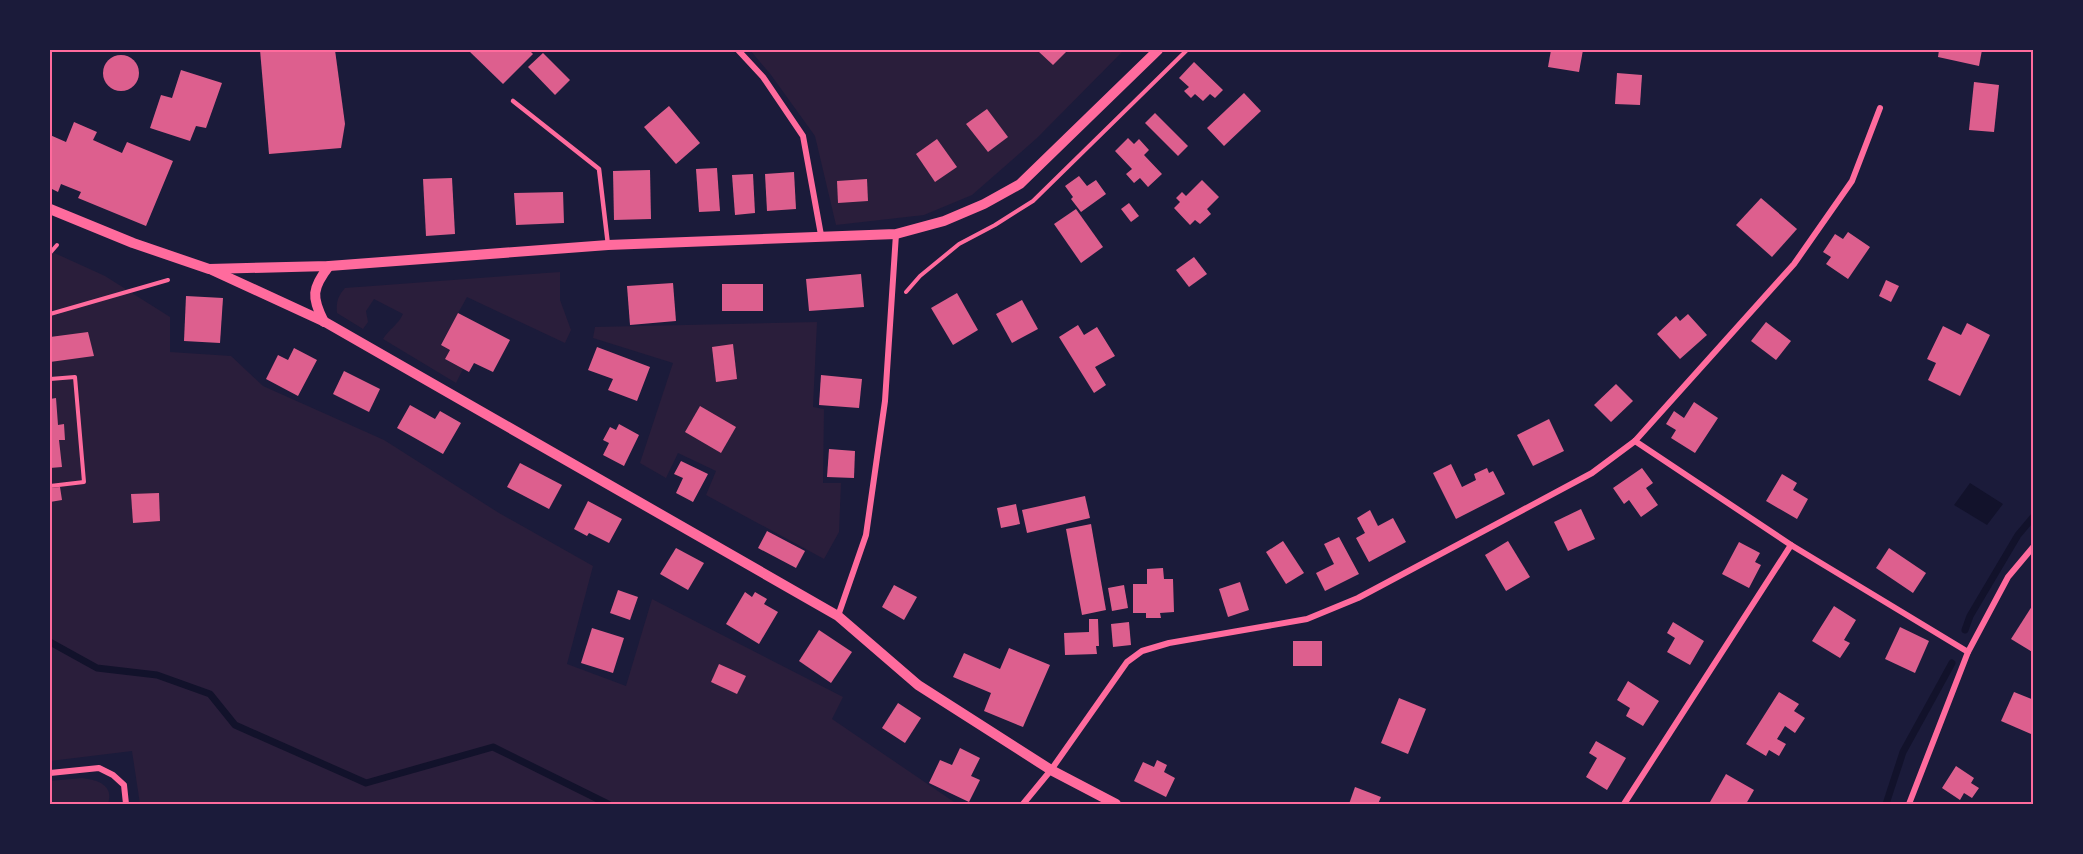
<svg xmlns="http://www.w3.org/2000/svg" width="2083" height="854" viewBox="0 0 2083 854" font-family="Arial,sans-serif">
	<rect width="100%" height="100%" fill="#1b1b3a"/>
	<!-- green -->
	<g fill="#2a1e3b">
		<polygon points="750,50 1124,50 1037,138 972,195 924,215 836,225 815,136 771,75"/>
		<polygon points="50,251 105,276 170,317 170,352 231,356 263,386 384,440 499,513 593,566 567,664 626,686 652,599 843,697 832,719 957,804 140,804 132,751 50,761"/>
		<path d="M560 272V300L571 330 565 343 467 297 441 344 450 350 445 359 463 369 456 383 383 339C389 329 398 325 403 314L374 299 366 311 368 322 363 329 337 313C336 302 338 296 345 288Z"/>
		<polygon points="817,322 813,407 824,409 823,483 841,483 839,532 824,559 706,495 716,471 678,453 666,478 640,463 673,363 593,338 595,327"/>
		<path d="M82 778C98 780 114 785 108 804H50V781Z"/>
	</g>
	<!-- water -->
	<polygon fill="#12122b" points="1970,483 2003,504 1987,525 1954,505"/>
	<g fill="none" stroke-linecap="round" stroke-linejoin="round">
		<!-- stream -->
		<g stroke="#12122b" stroke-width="7">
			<polyline points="1965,630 1970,616 2018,535 2034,516"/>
			<polyline points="50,642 97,668 157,675 210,694 235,725 366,783 493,747 608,804"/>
			<polyline points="1886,804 1903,752 1952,663"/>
		</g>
	</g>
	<!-- building -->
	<g fill="#dd5f8e">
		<polygon points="260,50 335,50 345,124 341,148 269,154"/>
		<polygon points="468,50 529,50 533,54 503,84"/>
		<polygon points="1039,50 1068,50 1053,65 1038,51"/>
		<polygon points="1551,50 1583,50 1579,72 1548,67"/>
		<polygon points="1939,50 1982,50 1979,66 1938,57"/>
		<polygon points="543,53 570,80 555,95 528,67"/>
		<circle cx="121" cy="73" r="18"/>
		<polygon points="1194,62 1223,90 1215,98 1210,94 1203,101 1195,94 1191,98 1184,91 1189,87 1179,78"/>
		<polygon points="181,70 222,83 206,128 196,126 190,141 150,128 161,95 172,98"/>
		<polygon points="1617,73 1642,75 1640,105 1615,104"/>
		<polygon points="1974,82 1999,85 1994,132 1969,130"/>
		<polygon points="1244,93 1261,111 1224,146 1207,128"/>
		<polygon points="669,106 700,143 676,164 644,127"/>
		<polygon points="987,109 1008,137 988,152 966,124"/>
		<polygon points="1155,113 1188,146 1178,156 1145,123"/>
		<polygon points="74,122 97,132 93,140 122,153 127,142 173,161 146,226 78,198 81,192 61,184 58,192 50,188 50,135 66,142"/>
		<polygon points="1128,138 1134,144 1139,139 1149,150 1144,155 1162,174 1148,187 1140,178 1134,183 1126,174 1132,169 1115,151"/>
		<polygon points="937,139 957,167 935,182 916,154"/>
		<polygon points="717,168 720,211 699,212 696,169"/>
		<polygon points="650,170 651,219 614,220 613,171"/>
		<polygon points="794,172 796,209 767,211 765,174"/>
		<polygon points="753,174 755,213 735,215 732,175"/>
		<polygon points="1079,176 1087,186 1096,180 1106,194 1081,212 1071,199 1073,197 1065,186"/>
		<polygon points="452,178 455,234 426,236 423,179"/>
		<polygon points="867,179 868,201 838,203 837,181"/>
		<polygon points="1202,180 1219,197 1207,209 1211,214 1200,224 1195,220 1190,225 1174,208 1180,202 1176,198 1182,192 1186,196"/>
		<polygon points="563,192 564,223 516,225 514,193"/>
		<polygon points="1761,198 1797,229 1772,257 1736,225"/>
		<polygon points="1129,203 1139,216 1131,222 1121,209"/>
		<polygon points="1076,209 1103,247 1081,263 1054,224"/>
		<polygon points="1848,232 1870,247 1848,279 1826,264 1831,257 1823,252 1835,234 1843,239"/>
		<polygon points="1194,257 1207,274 1189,287 1176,270"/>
		<polygon points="861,274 864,307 809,311 806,279"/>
		<polygon points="1886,280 1899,286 1891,302 1879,296"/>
		<polygon points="673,283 676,321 630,325 627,286"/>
		<rect x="722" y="284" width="41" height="27"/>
		<polygon points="957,293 978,330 953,345 931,308"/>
		<polygon points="186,296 223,298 220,343 184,341"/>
		<polygon points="1022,300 1038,329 1012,343 996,314"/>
		<polygon points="458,313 510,340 493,372 474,363 469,372 445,359 450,350 441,345"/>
		<polygon points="1688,314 1707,335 1680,359 1657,334 1676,316 1680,321"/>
		<polygon points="1766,322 1791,341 1776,360 1751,341"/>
		<polygon points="1967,323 1990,335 1960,396 1928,380 1936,363 1927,359 1943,326 1961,335"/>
		<polygon points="1078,325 1084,335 1097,327 1115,356 1095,367 1106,385 1094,393 1059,337"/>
		<polygon points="88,332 94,356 50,362 50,337"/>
		<polygon points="733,344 737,379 716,382 712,347"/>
		<polygon points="597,347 650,367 637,401 608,390 613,379 588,370"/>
		<polygon points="294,348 317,360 298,396 266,379 278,355 288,360"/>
		<polygon points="344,371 380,389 369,412 333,394"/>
		<polygon points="821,375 862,379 859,408 819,405"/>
		<polygon points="1616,384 1633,401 1611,422 1594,405"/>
		<polygon points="56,398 58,425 64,424 65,440 59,440 62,467 50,468 50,399"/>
		<polygon points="1694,402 1718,418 1695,453 1671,438 1676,430 1666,424 1674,411 1684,418"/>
		<polygon points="410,405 435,419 440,411 461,423 443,454 397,428"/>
		<polygon points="700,406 736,427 721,453 685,432"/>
		<polygon points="1549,419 1564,451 1533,466 1517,435"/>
		<polygon points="619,424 639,435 624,466 603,455 609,443 603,440 610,427 616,430"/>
		<polygon points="829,449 855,451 854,478 827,477"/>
		<polygon points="681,461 708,474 693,502 676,493 683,478 674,474"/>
		<polygon points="520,463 562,485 549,509 507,487"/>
		<polygon points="1451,464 1462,487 1476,480 1474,474 1487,468 1489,473 1493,471 1505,494 1456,519 1433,473"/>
		<polygon points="1642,468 1653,483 1646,488 1658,505 1641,517 1629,500 1624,504 1613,488"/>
		<polygon points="1782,474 1797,483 1793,490 1808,499 1797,519 1766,501"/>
		<polygon points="60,487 62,500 50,502 50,488"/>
		<polygon points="159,493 160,521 133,523 131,494"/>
		<polygon points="1085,496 1090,518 1027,533 1022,510"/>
		<polygon points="588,501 622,519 609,543 589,533 587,536 574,529"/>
		<polygon points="1016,504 1020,524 1001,528 997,508"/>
		<polygon points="1581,509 1595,539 1568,551 1554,522"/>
		<polygon points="1370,510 1378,526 1393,518 1406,542 1369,562 1356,538 1365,533 1357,518"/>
		<polygon points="1091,524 1106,610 1082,615 1066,529"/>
		<polygon points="767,531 805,551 796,568 758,548"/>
		<polygon points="1339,537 1359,574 1325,591 1316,573 1334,564 1324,544"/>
		<polygon points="1283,541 1304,573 1286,584 1266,552"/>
		<polygon points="1508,541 1530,577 1506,591 1485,555"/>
		<polygon points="1739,542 1760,553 1755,562 1761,565 1749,588 1722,574"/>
		<polygon points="676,548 704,563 688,590 660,574"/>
		<polygon points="1889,548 1926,573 1913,593 1876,568"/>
		<polygon points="1163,568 1164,579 1173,579 1174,612 1160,613 1161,618 1146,618 1146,613 1133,613 1133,584 1147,584 1147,569"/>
		<polygon points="1240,582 1249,610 1228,617 1219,589"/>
		<polygon points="894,585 917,597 904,620 882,607"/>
		<polygon points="1124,585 1128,608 1112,611 1108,588"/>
		<polygon points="618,590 638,597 630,620 610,613"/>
		<polygon points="745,592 752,597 755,592 767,599 764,604 778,612 759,644 726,624"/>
		<polygon points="2034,603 2034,653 2011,639"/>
		<polygon points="1834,606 1856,620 1844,640 1850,643 1840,658 1812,641"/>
		<polygon points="1089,619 1098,619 1099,646 1096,646 1097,654 1065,655 1064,633 1089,632"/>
		<polygon points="1129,622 1131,645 1113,647 1111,624"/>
		<polygon points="1673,622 1704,641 1690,665 1667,652 1675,638 1667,633"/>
		<polygon points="1900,627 1929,641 1915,673 1885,659"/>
		<polygon points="592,628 624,638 613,673 581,663"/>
		<polygon points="819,630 852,652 831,683 799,661"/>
		<rect x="1293" y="641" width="29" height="25"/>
		<polygon points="1009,648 1050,665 1023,727 984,711 991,693 953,677 964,653 1000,669"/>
		<polygon points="719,664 746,676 737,694 711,682"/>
		<polygon points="1628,681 1659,701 1643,726 1626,716 1630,708 1617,700"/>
		<polygon points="1779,692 1799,704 1794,711 1805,718 1795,733 1785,726 1777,739 1786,744 1779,756 1769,750 1766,756 1746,744"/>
		<polygon points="2014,692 2034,700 2034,729 2031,734 2001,721"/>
		<polygon points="1399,698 1426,709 1408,754 1381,743"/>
		<polygon points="898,703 921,718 905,743 882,728"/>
		<polygon points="1596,741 1626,758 1607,790 1586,777 1597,758 1589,753"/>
		<polygon points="960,748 980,758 971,776 980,780 969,802 929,783 940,760 952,765"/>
		<polygon points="1157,760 1167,765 1164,772 1175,778 1166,797 1134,781 1143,762 1154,767"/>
		<polygon points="1956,766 1974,778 1971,783 1979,788 1972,798 1964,793 1960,800 1942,788"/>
		<polygon points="1726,774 1754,790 1746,804 1714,804 1710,802"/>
		<polygon points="1355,787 1381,797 1378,804 1349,804"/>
	</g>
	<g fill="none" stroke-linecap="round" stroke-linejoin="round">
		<!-- path -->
		<g stroke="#ff6b9d" stroke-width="4">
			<polyline points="50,253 57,245"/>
			<polyline points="906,292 920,276 959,244 995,225 1033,201 1187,50"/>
			<polyline points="50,314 168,280"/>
			<polyline points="50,379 75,377 84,482 50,486"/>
		</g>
		<!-- service -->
		<polyline stroke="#ff6b9d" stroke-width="4.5" points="513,101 599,169 608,245"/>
		<!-- minor -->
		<g stroke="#ff6b9d" stroke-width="6">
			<polyline points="738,50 763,77 803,136 821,235"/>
			<polyline points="1635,441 1791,545 1968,652"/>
			<polyline points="838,616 866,535 885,401 896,234"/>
			<polyline points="50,773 99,768 113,775 124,785 126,804"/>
			<polyline points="1023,804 1051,770 1127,662 1142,651 1169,643 1307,619 1358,598 1592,473 1635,441 1794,264 1852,181 1880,108"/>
			<polyline points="1624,804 1791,545"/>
			<polyline points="1909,804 1968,652 2008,577 2034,546"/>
		</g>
		<!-- tertiary -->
		<g stroke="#ff6b9d" stroke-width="10">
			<polyline points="50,209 133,243 209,269 329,266 608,245 896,234 944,221 984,204 1020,184 1158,50"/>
			<polyline points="212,270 325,322 838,616 918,685 1051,770 1116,804"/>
			<path d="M324 322C311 297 312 288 329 266"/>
		</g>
	</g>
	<!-- border -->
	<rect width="2083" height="854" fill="none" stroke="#1b1b3a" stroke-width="102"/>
	<rect x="51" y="51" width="1981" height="752" fill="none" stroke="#ff6b9d" stroke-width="2"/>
</svg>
